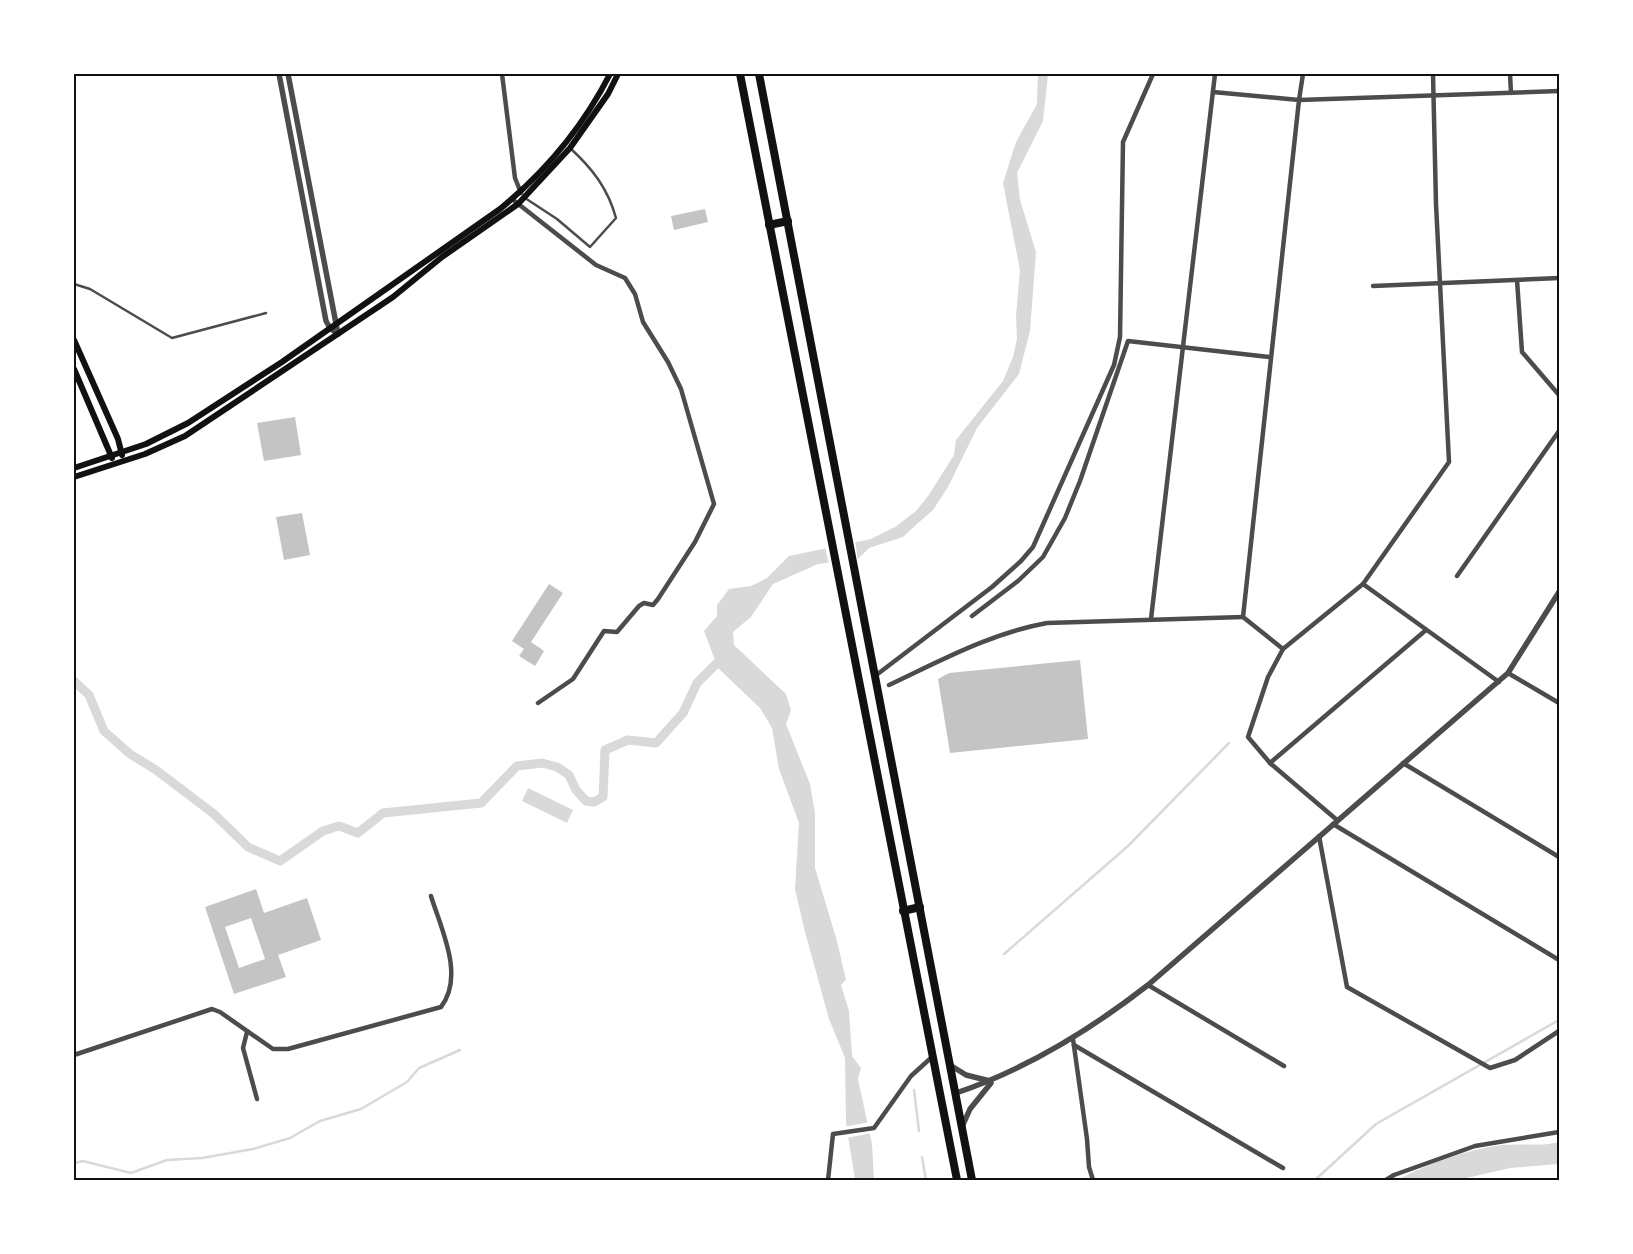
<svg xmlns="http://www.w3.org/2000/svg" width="1633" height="1254" viewBox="0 0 1633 1254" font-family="'Fira Sans Condensed',sans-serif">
	<rect width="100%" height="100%" fill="#fff"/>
	<!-- water -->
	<g fill="#d9d9d9">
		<polygon points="1038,74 1048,74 1043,121 1017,173 1020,200 1036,252 1030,331 1019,374 977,428 948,487 933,510 917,524 903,537 869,548 858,559 818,564 773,584 751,617 733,632 734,645 786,694 791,710 786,724 810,784 815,813 815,868 837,941 846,980 841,985 849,1011 852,1056 861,1068 858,1079 872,1144 874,1180 855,1180 846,1123 845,1058 829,1019 804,928 795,889 799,823 779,769 772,728 760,708 718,668 704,631 717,616 717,605 729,589 751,586 767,578 789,556 871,539 895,527 916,511 928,496 954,455 956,440 1003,381 1013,357 1017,339 1016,316 1020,270 1003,183 1016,142 1037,104"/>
		<polygon points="528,788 573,810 567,823 522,801"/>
		<path d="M1559 1142V1164L1510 1168 1458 1180H1397C1430 1163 1465 1150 1502 1145 1521 1143 1541 1147 1559 1142Z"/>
	</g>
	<!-- pier -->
	<g fill="#fff">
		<polygon points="855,540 858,562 829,565 825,547"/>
		<polygon points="870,1122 872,1133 846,1138 844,1127"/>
	</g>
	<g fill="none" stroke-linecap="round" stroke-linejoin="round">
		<!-- stream -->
		<g stroke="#d9d9d9" stroke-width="2.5">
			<polyline points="1004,954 1128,846 1229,743"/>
			<polyline points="914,1090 919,1131"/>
			<polyline points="922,1157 926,1180"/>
			<polyline points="74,1163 83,1161 131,1173 167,1160 202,1158 253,1149 290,1138 320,1121 361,1109 407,1082 419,1068 460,1050"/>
			<polyline points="1315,1180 1376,1124 1559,1020"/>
		</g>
		<!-- canal -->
		<polyline stroke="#d9d9d9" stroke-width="9" points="74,681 89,695 104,731 130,754 156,770 214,814 248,847 280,861 323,831 339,826 358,833 383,813 481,803 517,766 542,763 557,767 569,775 576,790 586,801 594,802 603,797 605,750 628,740 656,743 683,713 697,683 722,658"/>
	</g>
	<!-- building -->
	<g fill="#c4c4c4" fill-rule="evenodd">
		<polygon points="705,209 708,222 674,230 671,216"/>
		<polygon points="295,417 301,455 264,461 257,423"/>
		<polygon points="302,513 310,555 284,560 276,517"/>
		<polygon points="549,584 563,593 531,642 544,651 535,666 519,656 524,649 512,641"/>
		<polygon points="1080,660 1088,739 950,753 938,679 949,673"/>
		<path d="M256 889 264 913 307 898 321 940 278 955 286 977 234 994 205 907ZM251 918 265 959 239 968 225 927Z"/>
	</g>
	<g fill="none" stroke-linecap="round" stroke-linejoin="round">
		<!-- service -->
		<g stroke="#4c4c4c" stroke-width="2.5">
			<path d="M525 198 557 219 590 247 616 218C608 189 593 169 570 148"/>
			<polyline points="74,284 90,289 172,338 266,313"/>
		</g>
		<!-- minor -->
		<g stroke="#4c4c4c" stroke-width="4.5">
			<polyline points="502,74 515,178 521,193"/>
			<polyline points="1303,74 1299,100 1559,91"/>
			<polyline points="1510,74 1511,93"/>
			<polyline points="1213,92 1299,100 1243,617 1283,649 1268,677 1248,737 1270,763"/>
			<polyline points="512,199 596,265 625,278 635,294 643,322 668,362 681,389 714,504 695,542 658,599 653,605 644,603 639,606 617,632 604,631 573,679 538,703"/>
			<polyline points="1517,280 1522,352 1559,395"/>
			<polyline points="1373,286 1559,278"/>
			<polyline points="1457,576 1559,431"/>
			<polyline points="1363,584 1499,682"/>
			<polyline points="972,616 1018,581 1043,557 1065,518 1080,481 1128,341 1269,357"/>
			<polyline points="1151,619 1215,74"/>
			<polyline points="1283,649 1363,584 1449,462 1436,204 1433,74"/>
			<polyline points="1508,673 1559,703"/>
			<polyline points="875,676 992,587 1021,561 1033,547 1114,365 1120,337 1123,142 1153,74"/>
			<path d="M889 685C940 661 991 633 1047 623L1243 617"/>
			<polyline points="1403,763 1559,857"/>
			<polyline points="1337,820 1270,763 1426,630"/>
			<polyline points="1333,824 1559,960"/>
			<polyline points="1319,836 1347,987 1490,1068 1515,1060 1559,1031"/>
			<polyline points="1148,985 1284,1066"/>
			<polyline points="247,1032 243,1048 257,1099"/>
			<polyline points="1073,1039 1087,1139 1089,1167 1093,1180"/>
			<polyline points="1074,1045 1283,1168"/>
			<path d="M74 1055 212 1009 220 1012 273 1049H288L441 1007C465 976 441 929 431 896"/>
			<polyline points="828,1180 833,1134 874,1128 911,1076 932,1057"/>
			<polyline points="1386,1180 1394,1175 1475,1146 1559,1132"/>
		</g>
		<!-- tertiary -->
		<g stroke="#4c4c4c" stroke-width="5.5">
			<polyline points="279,74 326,321 330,328 338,334"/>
			<polyline points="288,74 338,334"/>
			<polyline points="950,1065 966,1075 990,1081"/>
			<path d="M956 1093C1027 1069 1089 1031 1148 985L1508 673 1559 592"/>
			<polyline points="962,1127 970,1109 991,1083"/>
		</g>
		<!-- secondary -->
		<g stroke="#111" stroke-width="6">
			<polyline points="74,340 118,439 122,455"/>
			<polyline points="74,369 112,458"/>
			<path d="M74 468 146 444 188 423 282 362 500 209C545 172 584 125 610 74"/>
			<polyline points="74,477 145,454 185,436 393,297 442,257 518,204 570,148 608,94 618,74"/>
		</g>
		<!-- trunk -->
		<g stroke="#111" stroke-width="8">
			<polyline points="740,74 957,1180"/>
			<polyline points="759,74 972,1180"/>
			<polyline points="769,225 788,221"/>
			<polyline points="903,911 920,907"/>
		</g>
	</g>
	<!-- border -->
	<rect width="1633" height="1254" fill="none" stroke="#ffffff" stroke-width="150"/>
	<rect x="75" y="75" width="1483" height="1104" fill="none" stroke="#111" stroke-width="2"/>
</svg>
